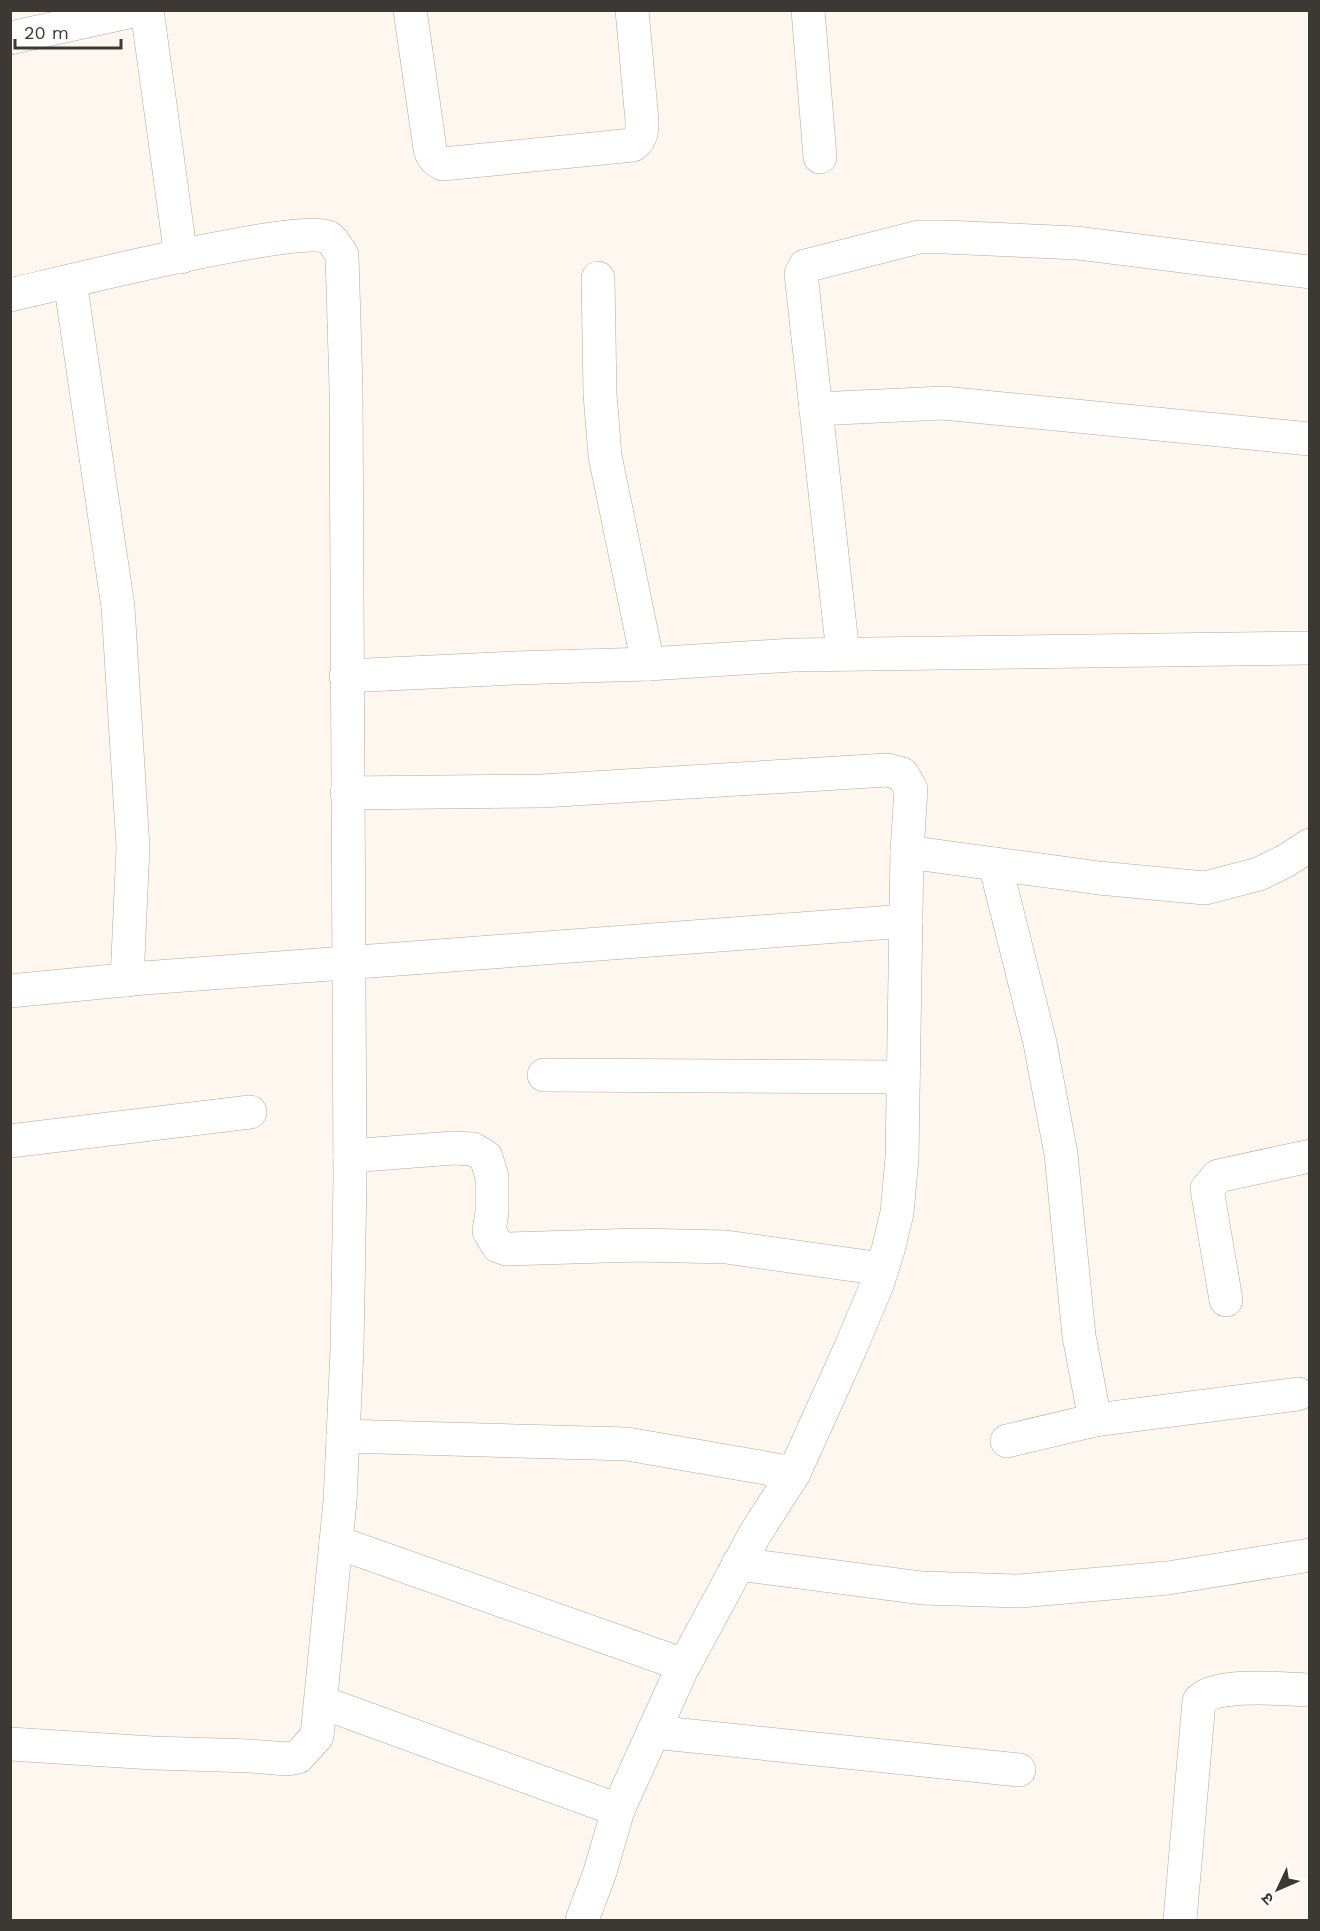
<svg xmlns="http://www.w3.org/2000/svg" width="1320" height="1931" viewBox="0 0 1320 1931" font-family="'Work Sans','Noto Sans Devanagari',sans-serif">
	<rect width="100%" height="100%" fill="#fef7f0"/>
	<g fill="none" stroke-linecap="round" stroke-linejoin="round">
		<defs>
			<g id="minor">
				<polyline points="147,10 181,257"/>
				<path d="M410 10 430 149C432 157 436 161 443 164L633 145C642 138 642 131 642 121L632 10"/>
				<polyline points="808,10 820,157"/>
				<polyline points="10,38 138,10"/>
				<polyline points="598,278 600,394 605,456 648,664"/>
				<polyline points="70,281 118,607 133,847 127,980"/>
				<path d="M10 295C54 285 302 223 328 237 334 241 338 249 342 255L346 388 350 1179 347 1350 340 1501 317 1736 298 1757 287 1759 251 1756 153 1753 10 1744"/>
				<polyline points="816,409 943,403 1310,439"/>
				<polyline points="843,654 801,274 805,266 919,237 945,237 1077,243 1310,272"/>
				<polyline points="346,676 515,668 648,664 793,655 1310,648"/>
				<polyline points="347,793 542,791 887,770 902,774 911,789 907,852"/>
				<polyline points="995,864 1040,1043 1061,1154 1079,1336 1095,1420"/>
				<polyline points="10,991 144,978 906,921"/>
				<polyline points="544,1075 903,1077"/>
				<polyline points="10,1141 250,1112"/>
				<polyline points="350,1156 453,1148 473,1149 486,1157 492,1177 492,1212 489,1231 498,1246 507,1249 638,1245 726,1247 882,1269"/>
				<polyline points="1226,1300 1207,1189 1218,1176 1310,1156"/>
				<polyline points="343,1436 627,1444 794,1473"/>
				<polyline points="1007,1441 1095,1420 1298,1394"/>
				<polyline points="336,1542 684,1665"/>
				<polyline points="738,1564 922,1588 1020,1591 1168,1578 1310,1555"/>
				<polyline points="321,1702 618,1810"/>
				<polyline points="653,1732 1019,1770"/>
				<path d="M1180 1920 1199 1701C1213 1682 1287 1689 1310 1690"/>
			</g>
			<polyline id="tertiary" points="582,1920 600,1872 618,1810 681,1671 755,1534 794,1473 850,1349 877,1285 888,1250 897,1213 902,1158 907,852 1099,878 1205,888 1259,874 1287,860 1310,845"/>
		</defs>
		<!-- minor casing -->
		<use href="#minor" stroke="#b3a89e" stroke-width="34"/>
		<!-- tertiary casing -->
		<use href="#tertiary" stroke="#b3a89e" stroke-width="34"/>
		<!-- minor -->
		<use href="#minor" stroke="#fff" stroke-width="33"/>
		<!-- tertiary -->
		<use href="#tertiary" stroke="#fff" stroke-width="33"/>
	</g>
	<!-- border -->
	<rect width="1320" height="1931" fill="none" stroke="#3c3833" stroke-width="24"/>
	<!-- north arrow -->
	<g transform="translate(1278 1889) rotate(226)" stroke="#ffffff" stroke-width="4.5" paint-order="stroke">
	<path d="M0-4.5L10 22L0 15L-10 22Z" fill="#3c3833"/>
	<text y="-9" font-size="16" font-weight="bold" text-anchor="middle" fill="#3c3833">उ</text>
	</g>
	<!-- scale -->
	<path d="M15 39v9h106v-9" fill="none" stroke="#3c3833" stroke-width="3"/>
	<text x="24" y="39" font-size="18" fill="#3c3833" stroke="#ffffff" stroke-width="4.5" paint-order="stroke">20 m</text>
</svg>
